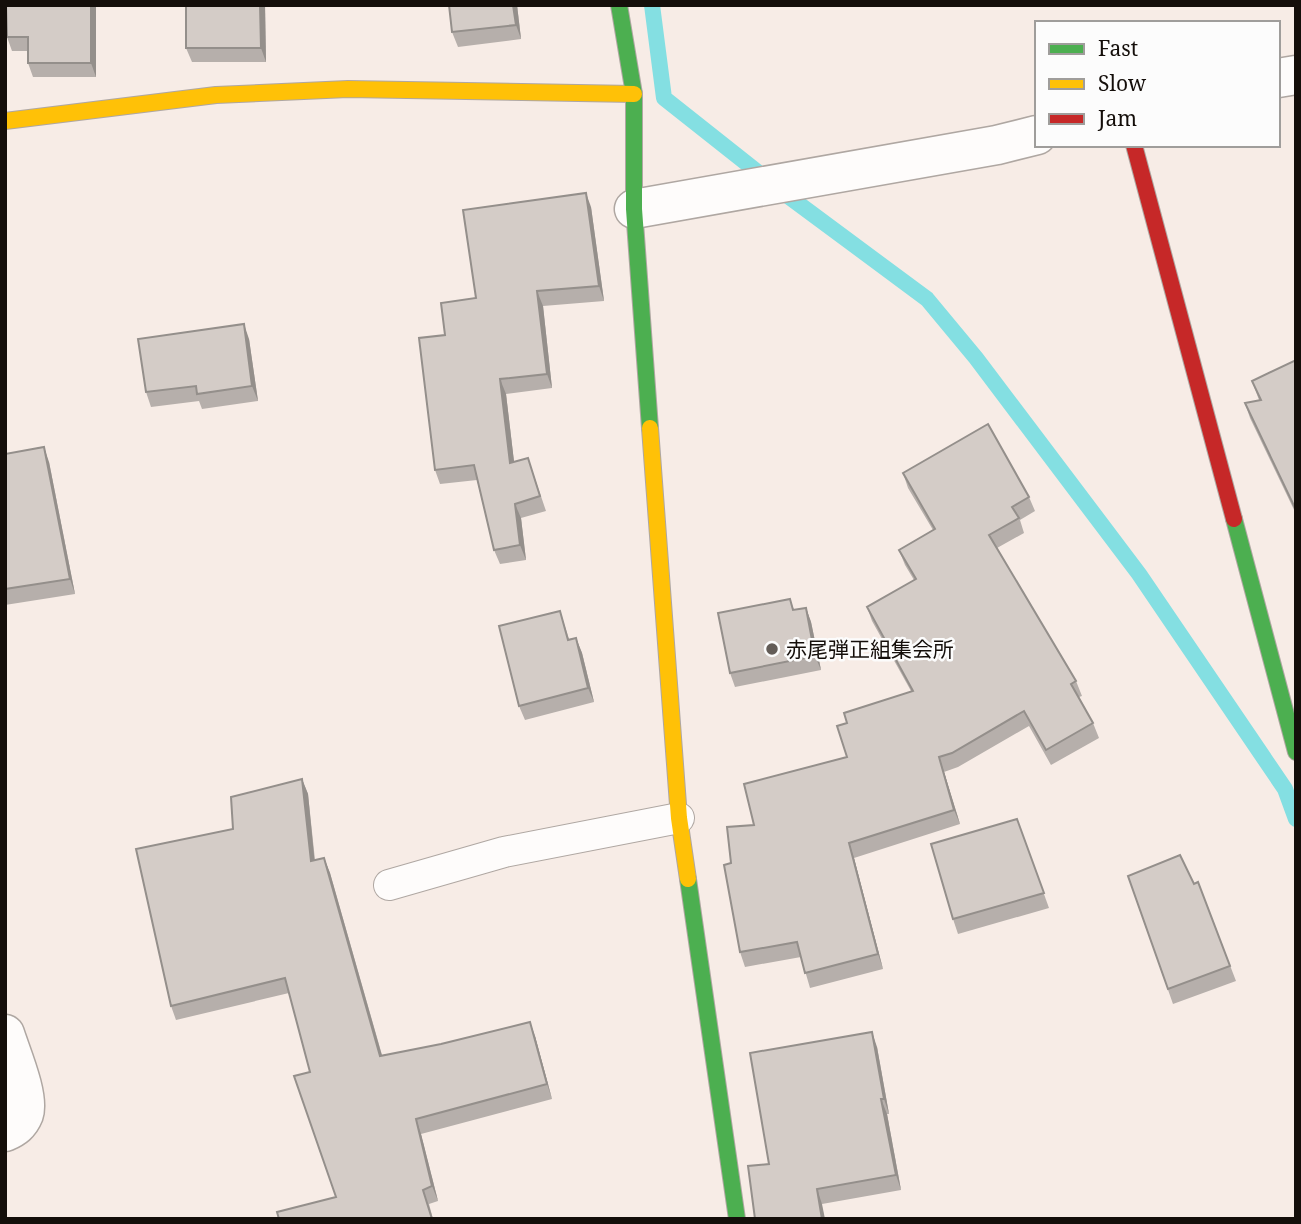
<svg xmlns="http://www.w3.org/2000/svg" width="1301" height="1224" viewBox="0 0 1301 1224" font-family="'Noto Serif','Noto Sans JP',serif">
	<rect width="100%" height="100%" fill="#f7ece6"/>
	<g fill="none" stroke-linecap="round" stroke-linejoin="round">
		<!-- stream -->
		<polyline stroke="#84dfe2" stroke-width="16" points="652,5 664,98 784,193 927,299 976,358 1139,574 1285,789 1296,819"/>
		<defs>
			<polyline id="lane" points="389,885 504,852 679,818"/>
			<g id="street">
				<polyline points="1278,78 1296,75"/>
				<polyline points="634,209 997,145 1037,135"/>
				<path d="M5 1034C11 1053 30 1097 24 1114 20 1124 14 1128 5 1132"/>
			</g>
			<g id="fast">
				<polyline points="619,5 634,94 634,209 650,428"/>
				<polyline points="1234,519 1296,752"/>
				<polyline points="688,879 737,1219"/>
			</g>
			<g id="slow">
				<polyline points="5,121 216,95 348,89 634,94"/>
				<polyline points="650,428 679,818 688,879"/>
			</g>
			<polyline id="jam" points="1134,145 1234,519"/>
		</defs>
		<!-- lane casing -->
		<use href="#lane" stroke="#afa7a2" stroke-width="32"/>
		<!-- street casing -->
		<use href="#street" stroke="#afa7a2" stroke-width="41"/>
		<!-- fast casing -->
		<use href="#fast" stroke="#afa7a2" stroke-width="18"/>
		<!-- slow casing -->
		<use href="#slow" stroke="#afa7a2" stroke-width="18"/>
		<!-- jam casing -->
		<use href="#jam" stroke="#afa7a2" stroke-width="18"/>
		<!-- lane -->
		<use href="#lane" stroke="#fefcfb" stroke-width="30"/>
		<!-- street -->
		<use href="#street" stroke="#fefcfb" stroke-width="38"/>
		<!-- fast -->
		<use href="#fast" stroke="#4caf50" stroke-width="16"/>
		<!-- slow -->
		<use href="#slow" stroke="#ffc107" stroke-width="16"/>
		<!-- jam -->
		<use href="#jam" stroke="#c62828" stroke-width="16"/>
	</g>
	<!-- wall -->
	<g fill="#b6afab">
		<polygon points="6,5 265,5 266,62 192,62 186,48 186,6 96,6 96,77 33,77 28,63 28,51 12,51 7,37"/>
		<polygon points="449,5 517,5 521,39 458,47 452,32"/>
		<polygon points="591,207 604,301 543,306 552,388 506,394 514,462 528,458 546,511 521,518 526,560 500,564 494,550 477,480 440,484 435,470 445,335 476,298"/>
		<polygon points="249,339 258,401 202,409 199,401 151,407 146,392"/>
		<polygon points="1296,360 1296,514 1250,418 1245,403 1259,400 1252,381"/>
		<polygon points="5,454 49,462 75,594 5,605"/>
		<polygon points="903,473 1029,497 1035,511 1020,520 1024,533 997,548 1076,681 1082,696 1079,697 1093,723 1099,738 1051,765 1029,726 958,767 944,772 960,824 854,858 883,969 810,988 801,957 745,967 740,952 731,863 754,825 847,757 847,723 911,691 872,621 867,607 914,580 905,565 899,550 933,530 908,488"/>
		<polygon points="790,599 794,610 806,608 811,622 821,670 735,687 730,673"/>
		<polygon points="560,611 569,639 576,638 582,653 594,702 525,720 519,706"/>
		<polygon points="302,779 308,794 315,860 324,858 330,873 382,1055 535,1036 552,1099 421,1134 438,1201 429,1204 433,1219 279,1219 336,1197 310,1072 289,993 176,1020 171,1006 233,829"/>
		<polygon points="1017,819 1049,908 958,934 953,919"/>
		<polygon points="1128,876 1194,884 1198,882 1236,981 1173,1004"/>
		<polygon points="877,1047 889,1114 887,1114 901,1190 822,1204 769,1164"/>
	</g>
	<!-- shaded-wall -->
	<g fill="#948f8b">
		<polygon points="91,5 96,5 96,77 91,63"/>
		<polygon points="260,5 265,5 266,62 261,48"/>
		<polygon points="513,5 517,5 521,39 516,25"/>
		<polygon points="586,193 591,207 604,301 599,286"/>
		<polygon points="537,291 543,306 552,388 547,374"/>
		<polygon points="244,324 249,339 258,401 252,386"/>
		<polygon points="500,379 506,394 516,478 510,463"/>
		<polygon points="44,447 49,462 75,594 70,579"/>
		<polygon points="515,504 521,518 526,560 520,545"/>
		<polygon points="806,608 811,622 821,670 815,656"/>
		<polygon points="576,638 582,653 594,702 588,688"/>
		<polygon points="939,757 944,772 960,824 954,810"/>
		<polygon points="302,779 308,794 316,876 311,861"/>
		<polygon points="849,843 854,858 883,969 878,954"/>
		<polygon points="324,858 330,873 386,1070 380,1056"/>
		<polygon points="530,1022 535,1036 552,1099 547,1084"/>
		<polygon points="872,1032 877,1047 889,1114 884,1099"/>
		<polygon points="881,1099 887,1114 901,1190 896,1175"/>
		<polygon points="416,1119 421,1134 438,1201 432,1186"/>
		<polygon points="817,1189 822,1204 825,1219 822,1219"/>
	</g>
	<!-- building -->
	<g fill="#d4ccc7" stroke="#948f8b" stroke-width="2">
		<polygon points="6,5 91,5 91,63 28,63 28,37 7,37"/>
		<polygon points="186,5 260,5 261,48 186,48"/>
		<polygon points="449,5 513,5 516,25 452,32"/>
		<polygon points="586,193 599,286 537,291 547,374 500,379 510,463 528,458 540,496 515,504 520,545 494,550 474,465 435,470 419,338 445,335 441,303 476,298 463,210"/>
		<polygon points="244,324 252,386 197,394 196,386 146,392 138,339"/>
		<polygon points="1296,360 1296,510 1245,403 1261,400 1252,381"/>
		<polygon points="988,424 1029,497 1012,507 1019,518 989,535 1076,681 1071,684 1093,723 1046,750 1024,711 952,753 939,757 954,810 849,843 878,954 805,973 797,942 740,952 724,865 731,863 727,827 754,825 744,784 847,757 837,726 847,723 844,713 913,691 867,607 916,579 899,550 935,529 903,473"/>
		<polygon points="44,447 70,579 5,589 5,454"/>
		<polygon points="790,599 793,610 806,608 815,656 730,673 718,613"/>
		<polygon points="560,611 568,640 576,638 588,688 519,706 499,626"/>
		<polygon points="302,779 311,861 324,858 380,1056 441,1044 530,1022 547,1084 416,1119 432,1186 423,1190 432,1219 279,1219 277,1212 336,1197 294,1076 310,1072 285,978 171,1006 136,849 233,829 231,797"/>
		<polygon points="1017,819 1044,893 953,919 931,844"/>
		<polygon points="1180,855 1194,884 1198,882 1230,966 1168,989 1128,876"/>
		<polygon points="872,1032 884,1099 881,1099 896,1175 817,1189 822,1219 755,1219 748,1166 769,1164 750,1053"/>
	</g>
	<!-- markers -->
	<circle fill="#635c57" stroke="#fcfcfc" stroke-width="2.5" cx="772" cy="649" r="7"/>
	<g text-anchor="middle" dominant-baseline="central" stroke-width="5" stroke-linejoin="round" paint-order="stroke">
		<!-- poi labels -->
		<g font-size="21" fill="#140e0a" stroke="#fcfcfc" text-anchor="start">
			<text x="786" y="649">赤尾弾正組集会所</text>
		</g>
	</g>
	<!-- border -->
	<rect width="1301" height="1224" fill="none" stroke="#140e0a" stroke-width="14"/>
	<!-- legend -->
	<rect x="1035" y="21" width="245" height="126" fill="#fcfcfc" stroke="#9f9d9b" stroke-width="2"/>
	<rect x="1049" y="44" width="35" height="10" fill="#4caf50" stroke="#9f9d9b" stroke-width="2"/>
	<text x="1098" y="56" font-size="21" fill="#140e0a">Fast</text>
	<rect x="1049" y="79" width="35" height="10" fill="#ffc107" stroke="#9f9d9b" stroke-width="2"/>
	<text x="1098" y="91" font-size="21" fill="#140e0a">Slow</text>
	<rect x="1049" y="114" width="35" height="10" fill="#c62828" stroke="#9f9d9b" stroke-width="2"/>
	<text x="1098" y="126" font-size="21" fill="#140e0a">Jam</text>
</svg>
